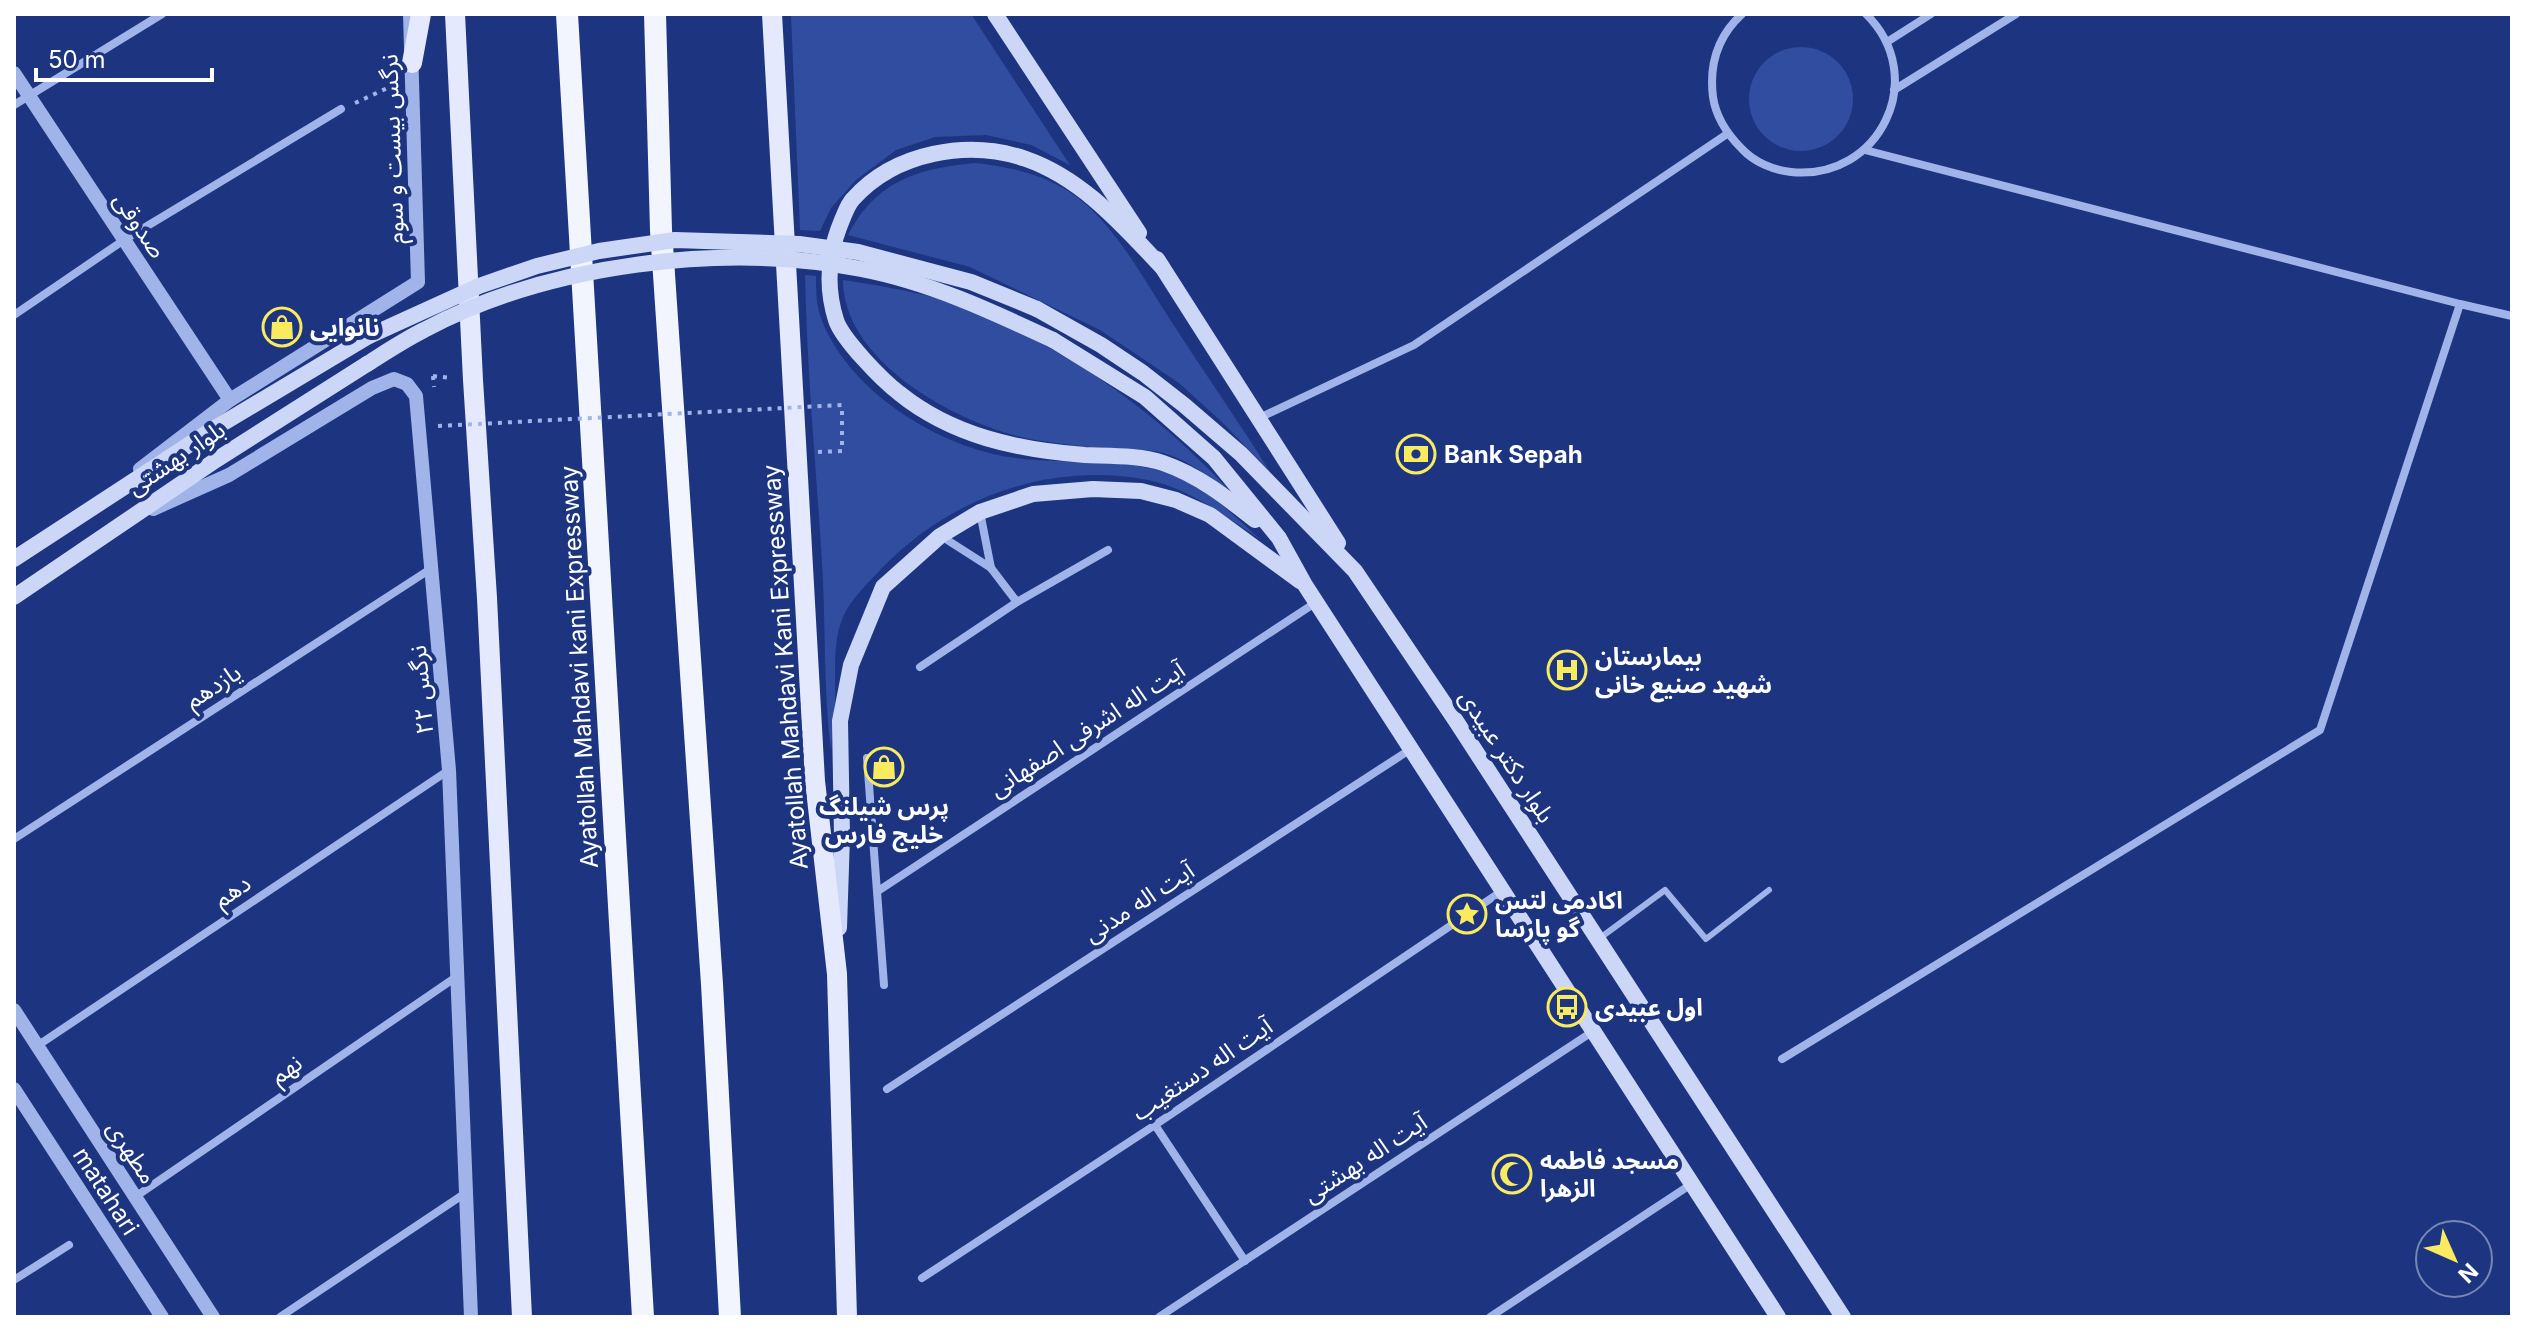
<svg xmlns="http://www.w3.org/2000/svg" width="2526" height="1331" viewBox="0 0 2526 1331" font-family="Inter,'Noto Sans Arabic',sans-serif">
	<rect width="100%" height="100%" fill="#1d3580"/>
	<!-- green -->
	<g fill="#304d9f">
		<polygon points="791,14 971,14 1070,165 1031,145 986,135 935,137 896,150 856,180 831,208 820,231 800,230"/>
		<circle cx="1801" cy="99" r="52"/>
		<path d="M975 163C1012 167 1048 175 1078 198 1119 230 1145 282 1173 324 1205 374 1239 422 1270 472L1223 423 1179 383 1100 330 970 267 848 235C877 180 917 169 975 163Z"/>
		<path d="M805 275 816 276C816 288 816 300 819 312 843 389 940 449 1016 458 1069 465 1128 456 1179 477 1211 491 1235 517 1261 540 1226 517 1189 488 1148 480 1050 461 949 498 881 569 868 583 850 600 843 617 832 642 836 675 835 702 834 718 832 734 831 751 823 688 826 625 822 562 816 466 807 371 805 275Z"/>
		<path d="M843 280C883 286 925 293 963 306 976 311 989 318 1002 324 1088 363 1163 420 1228 489 1211 478 1188 461 1170 455 1152 449 1128 449 1109 448 1085 447 1060 444 1036 440 964 428 843 364 843 280Z"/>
	</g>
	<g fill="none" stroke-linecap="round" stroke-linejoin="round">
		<!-- path -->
		<g stroke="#a1b4e9" stroke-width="4" stroke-dasharray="4 6" stroke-linecap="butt">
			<polyline points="355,103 394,85"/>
			<polyline points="433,376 434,387"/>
			<polyline points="433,376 451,378"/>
			<polyline points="818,452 842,451 842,405"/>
		</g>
		<!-- service -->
		<polyline stroke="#a1b4e9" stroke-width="6" points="1600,938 1665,890 1706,939 1769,890"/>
		<!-- minor -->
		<g stroke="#a1b4e9" stroke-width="8">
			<path d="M1742 14C1718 36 1709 65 1713 97 1716 118 1727 134 1742 149 1754 162 1773 170 1791 172 1880 181 1930 77 1866 14"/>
			<polyline points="1887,42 1931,14"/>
			<polyline points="1894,90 2016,14"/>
			<polyline points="14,105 162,14"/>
			<polyline points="1865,150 2460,304 2512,316"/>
			<polyline points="14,315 124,240 341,109"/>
			<polyline points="1259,418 1414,345 1727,134"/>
			<polyline points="980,512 991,568"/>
			<polyline points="941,536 991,568 1017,602"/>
			<polyline points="920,667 1017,602 1108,550"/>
			<polyline points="867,758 884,985"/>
			<polyline points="14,839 432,568"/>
			<polyline points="878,891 1318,601"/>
			<polyline points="37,1046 449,770"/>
			<polyline points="1782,1059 2320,730 2460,304"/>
			<polyline points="887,1089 1411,749"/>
			<polyline points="1155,1125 1245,1261"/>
			<polyline points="135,1197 459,975"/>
			<polyline points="922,1278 1155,1125 1502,891"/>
			<polyline points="14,1280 69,1245"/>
			<polyline points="280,1317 467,1192"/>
			<polyline points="1159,1317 1592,1032"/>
			<polyline points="1490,1317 1690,1185"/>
		</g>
		<!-- tertiary -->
		<g stroke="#a1b4e9" stroke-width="14">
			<polyline points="14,73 230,400"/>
			<polyline points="140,469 230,400 418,282 410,14"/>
			<polyline points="153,509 229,475 372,388 394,379 407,384 416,396 449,770 471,1317"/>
			<polyline points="14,1010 213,1317"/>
			<polyline points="14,1089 162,1317"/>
		</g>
		<!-- secondary -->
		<g stroke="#ccd6f7" stroke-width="16">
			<polyline points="995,14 1139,233"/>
			<polyline points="1157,259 1338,543"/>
			<path d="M1162 267C1122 225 1083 179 1026 159 968 139 895 152 853 199 848 204 845 213 842 220 828 253 825 285 836 320 842 339 882 380 899 393 952 436 1018 450 1085 455 1110 456 1140 455 1163 463 1198 475 1226 497 1255 520"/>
			<polyline points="1037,309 1101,345 1143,373 1184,405 1241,454 1355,571 1456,721 1843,1317"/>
			<polyline points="1053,340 1145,397 1214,458 1279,538 1305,585 1778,1317"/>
			<polyline points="14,559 210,431 369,336"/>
			<polyline points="14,597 216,460 367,364"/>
			<polyline points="839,928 842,836 840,721 851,665 883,587 940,536 980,512 1033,494 1093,489 1141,491 1176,500 1210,515 1300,581"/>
		</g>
		<!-- primary -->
		<g stroke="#e4e9fe" stroke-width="20">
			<polyline points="455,14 473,380 487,598 522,1317"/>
			<polyline points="772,14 815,781 837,974 847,1317"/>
			<polyline points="412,63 421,14"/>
		</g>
		<!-- trunk -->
		<g stroke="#f2f4fe" stroke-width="22">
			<polyline points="567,14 643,1317"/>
			<polyline points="655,14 661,230 712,984 730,1317"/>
		</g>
		<!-- path-bridge -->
		<polyline stroke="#a1b4e9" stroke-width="4" stroke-dasharray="4 6" stroke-linecap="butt" points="438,426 842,405"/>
		<!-- secondary-bridge -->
		<g stroke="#ccd6f7" stroke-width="16">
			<polyline points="369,336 479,286 537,266 599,251 675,240 799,244 858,252 971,282 1037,309"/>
			<path d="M367 364C386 352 404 340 424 330 548 264 723 242 861 269 929 282 991 311 1053 340"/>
		</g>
	</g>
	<!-- icons -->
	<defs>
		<symbol id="shop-ring" viewBox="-11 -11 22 22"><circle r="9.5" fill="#1d3580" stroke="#f9eb5f" stroke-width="1.5"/><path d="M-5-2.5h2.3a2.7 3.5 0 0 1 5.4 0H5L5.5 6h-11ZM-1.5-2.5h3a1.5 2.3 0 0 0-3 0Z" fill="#f9eb5f"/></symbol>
		<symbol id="bank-ring" viewBox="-11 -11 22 22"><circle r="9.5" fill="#1d3580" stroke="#f9eb5f" stroke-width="1.5"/><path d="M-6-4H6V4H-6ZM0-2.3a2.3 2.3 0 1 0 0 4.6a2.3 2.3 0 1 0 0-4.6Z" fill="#f9eb5f"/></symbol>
		<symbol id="hospital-ring" viewBox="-11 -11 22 22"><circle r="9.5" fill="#1d3580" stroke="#f9eb5f" stroke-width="1.5"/><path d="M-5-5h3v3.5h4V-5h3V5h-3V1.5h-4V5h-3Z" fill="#f9eb5f"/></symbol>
		<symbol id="sight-ring" viewBox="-11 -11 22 22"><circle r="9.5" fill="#1d3580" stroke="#f9eb5f" stroke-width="1.5"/><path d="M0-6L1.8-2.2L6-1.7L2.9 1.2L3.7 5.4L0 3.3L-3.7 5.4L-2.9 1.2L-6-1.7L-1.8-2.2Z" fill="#f9eb5f"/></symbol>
		<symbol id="bus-ring" viewBox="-11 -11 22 22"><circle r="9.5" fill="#1d3580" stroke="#f9eb5f" stroke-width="1.5"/><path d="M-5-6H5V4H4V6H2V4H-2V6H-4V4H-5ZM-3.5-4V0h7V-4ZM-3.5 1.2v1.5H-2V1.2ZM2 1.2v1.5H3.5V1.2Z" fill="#f9eb5f"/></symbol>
		<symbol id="mosque-ring" viewBox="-11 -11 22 22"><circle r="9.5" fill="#1d3580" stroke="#f9eb5f" stroke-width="1.5"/><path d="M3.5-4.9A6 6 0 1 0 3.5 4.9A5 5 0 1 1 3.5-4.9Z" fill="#f9eb5f"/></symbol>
	</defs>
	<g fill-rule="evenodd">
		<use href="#shop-ring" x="260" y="305" width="44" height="44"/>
		<use href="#bank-ring" x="1394" y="432" width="44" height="44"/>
		<use href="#hospital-ring" x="1545" y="648" width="44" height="44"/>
		<use href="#shop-ring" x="862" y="745" width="44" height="44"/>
		<use href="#sight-ring" x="1445" y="892" width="44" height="44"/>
		<use href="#bus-ring" x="1545" y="985" width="44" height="44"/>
		<use href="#mosque-ring" x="1490" y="1152" width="44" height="44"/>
	</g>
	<g text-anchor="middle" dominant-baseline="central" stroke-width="8" stroke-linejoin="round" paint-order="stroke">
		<!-- street labels -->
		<g font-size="24" fill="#fff" stroke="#1d3580">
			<text transform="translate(392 149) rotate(-92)">نرگس بیست و سوم</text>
			<text transform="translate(140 225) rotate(56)">صدوقی</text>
			<text transform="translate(176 458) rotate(-34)">بلوار بهشتی</text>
			<text transform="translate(579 667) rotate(-93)">Ayatollah Mahdavi kani Expressway</text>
			<text transform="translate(785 667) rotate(-94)">Ayatollah Mahdavi Kani Expressway</text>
			<text transform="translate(213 686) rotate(-33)">یازدهم</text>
			<text transform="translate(421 690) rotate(-95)">نرگس ۲۲</text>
			<text transform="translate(1087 729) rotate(-33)">آیت اله اشرفی اصفهانی</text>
			<text transform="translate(1507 756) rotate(57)">بلوار دکتر عبیدی</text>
			<text transform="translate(232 891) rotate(-34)">دهم</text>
			<text transform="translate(1139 902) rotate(-33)">آیت اله مدنی</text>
			<text transform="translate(286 1069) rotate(-35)">نهم</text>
			<text transform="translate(1202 1069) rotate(-34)">آیت اله دستغیب</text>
			<text transform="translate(132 1152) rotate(57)">مطهری</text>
			<text transform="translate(1365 1158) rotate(-33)">آیت اله بهشتی</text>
			<text transform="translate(106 1191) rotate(57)">matahari</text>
		</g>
		<!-- poi labels -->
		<g font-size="24" font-weight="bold" fill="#fff" stroke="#1d3580" text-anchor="start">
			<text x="310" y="327">نانوایی</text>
			<text x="1444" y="454">Bank Sepah</text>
			<text x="1595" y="656">بیمارستان<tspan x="1595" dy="28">شهید صنیع خانی</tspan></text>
			<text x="884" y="806" text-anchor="middle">پرس شیلنگ<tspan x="884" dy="28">خلیج فارس</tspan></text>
			<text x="1495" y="900">اکادمی لتس<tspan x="1495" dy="28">گو پارسا</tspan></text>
			<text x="1595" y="1007">اول عبیدی</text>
			<text x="1540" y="1160">مسجد فاطمه<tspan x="1540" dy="28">الزهرا</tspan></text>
		</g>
	</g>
	<!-- border -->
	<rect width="2526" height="1331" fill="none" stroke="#ffffff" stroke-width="32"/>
	<!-- north arrow -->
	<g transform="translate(2454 1259) rotate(135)"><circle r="38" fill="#1d3580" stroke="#7786b3" stroke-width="2"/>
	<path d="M0-6L14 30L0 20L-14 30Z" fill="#f9eb5f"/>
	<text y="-12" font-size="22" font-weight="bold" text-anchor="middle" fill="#ffffff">N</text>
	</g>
	<!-- scale -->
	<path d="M36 68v12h176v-12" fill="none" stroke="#ffffff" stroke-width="4"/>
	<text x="48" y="68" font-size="24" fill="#ffffff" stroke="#1d3580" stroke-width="6" paint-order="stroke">50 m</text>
</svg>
